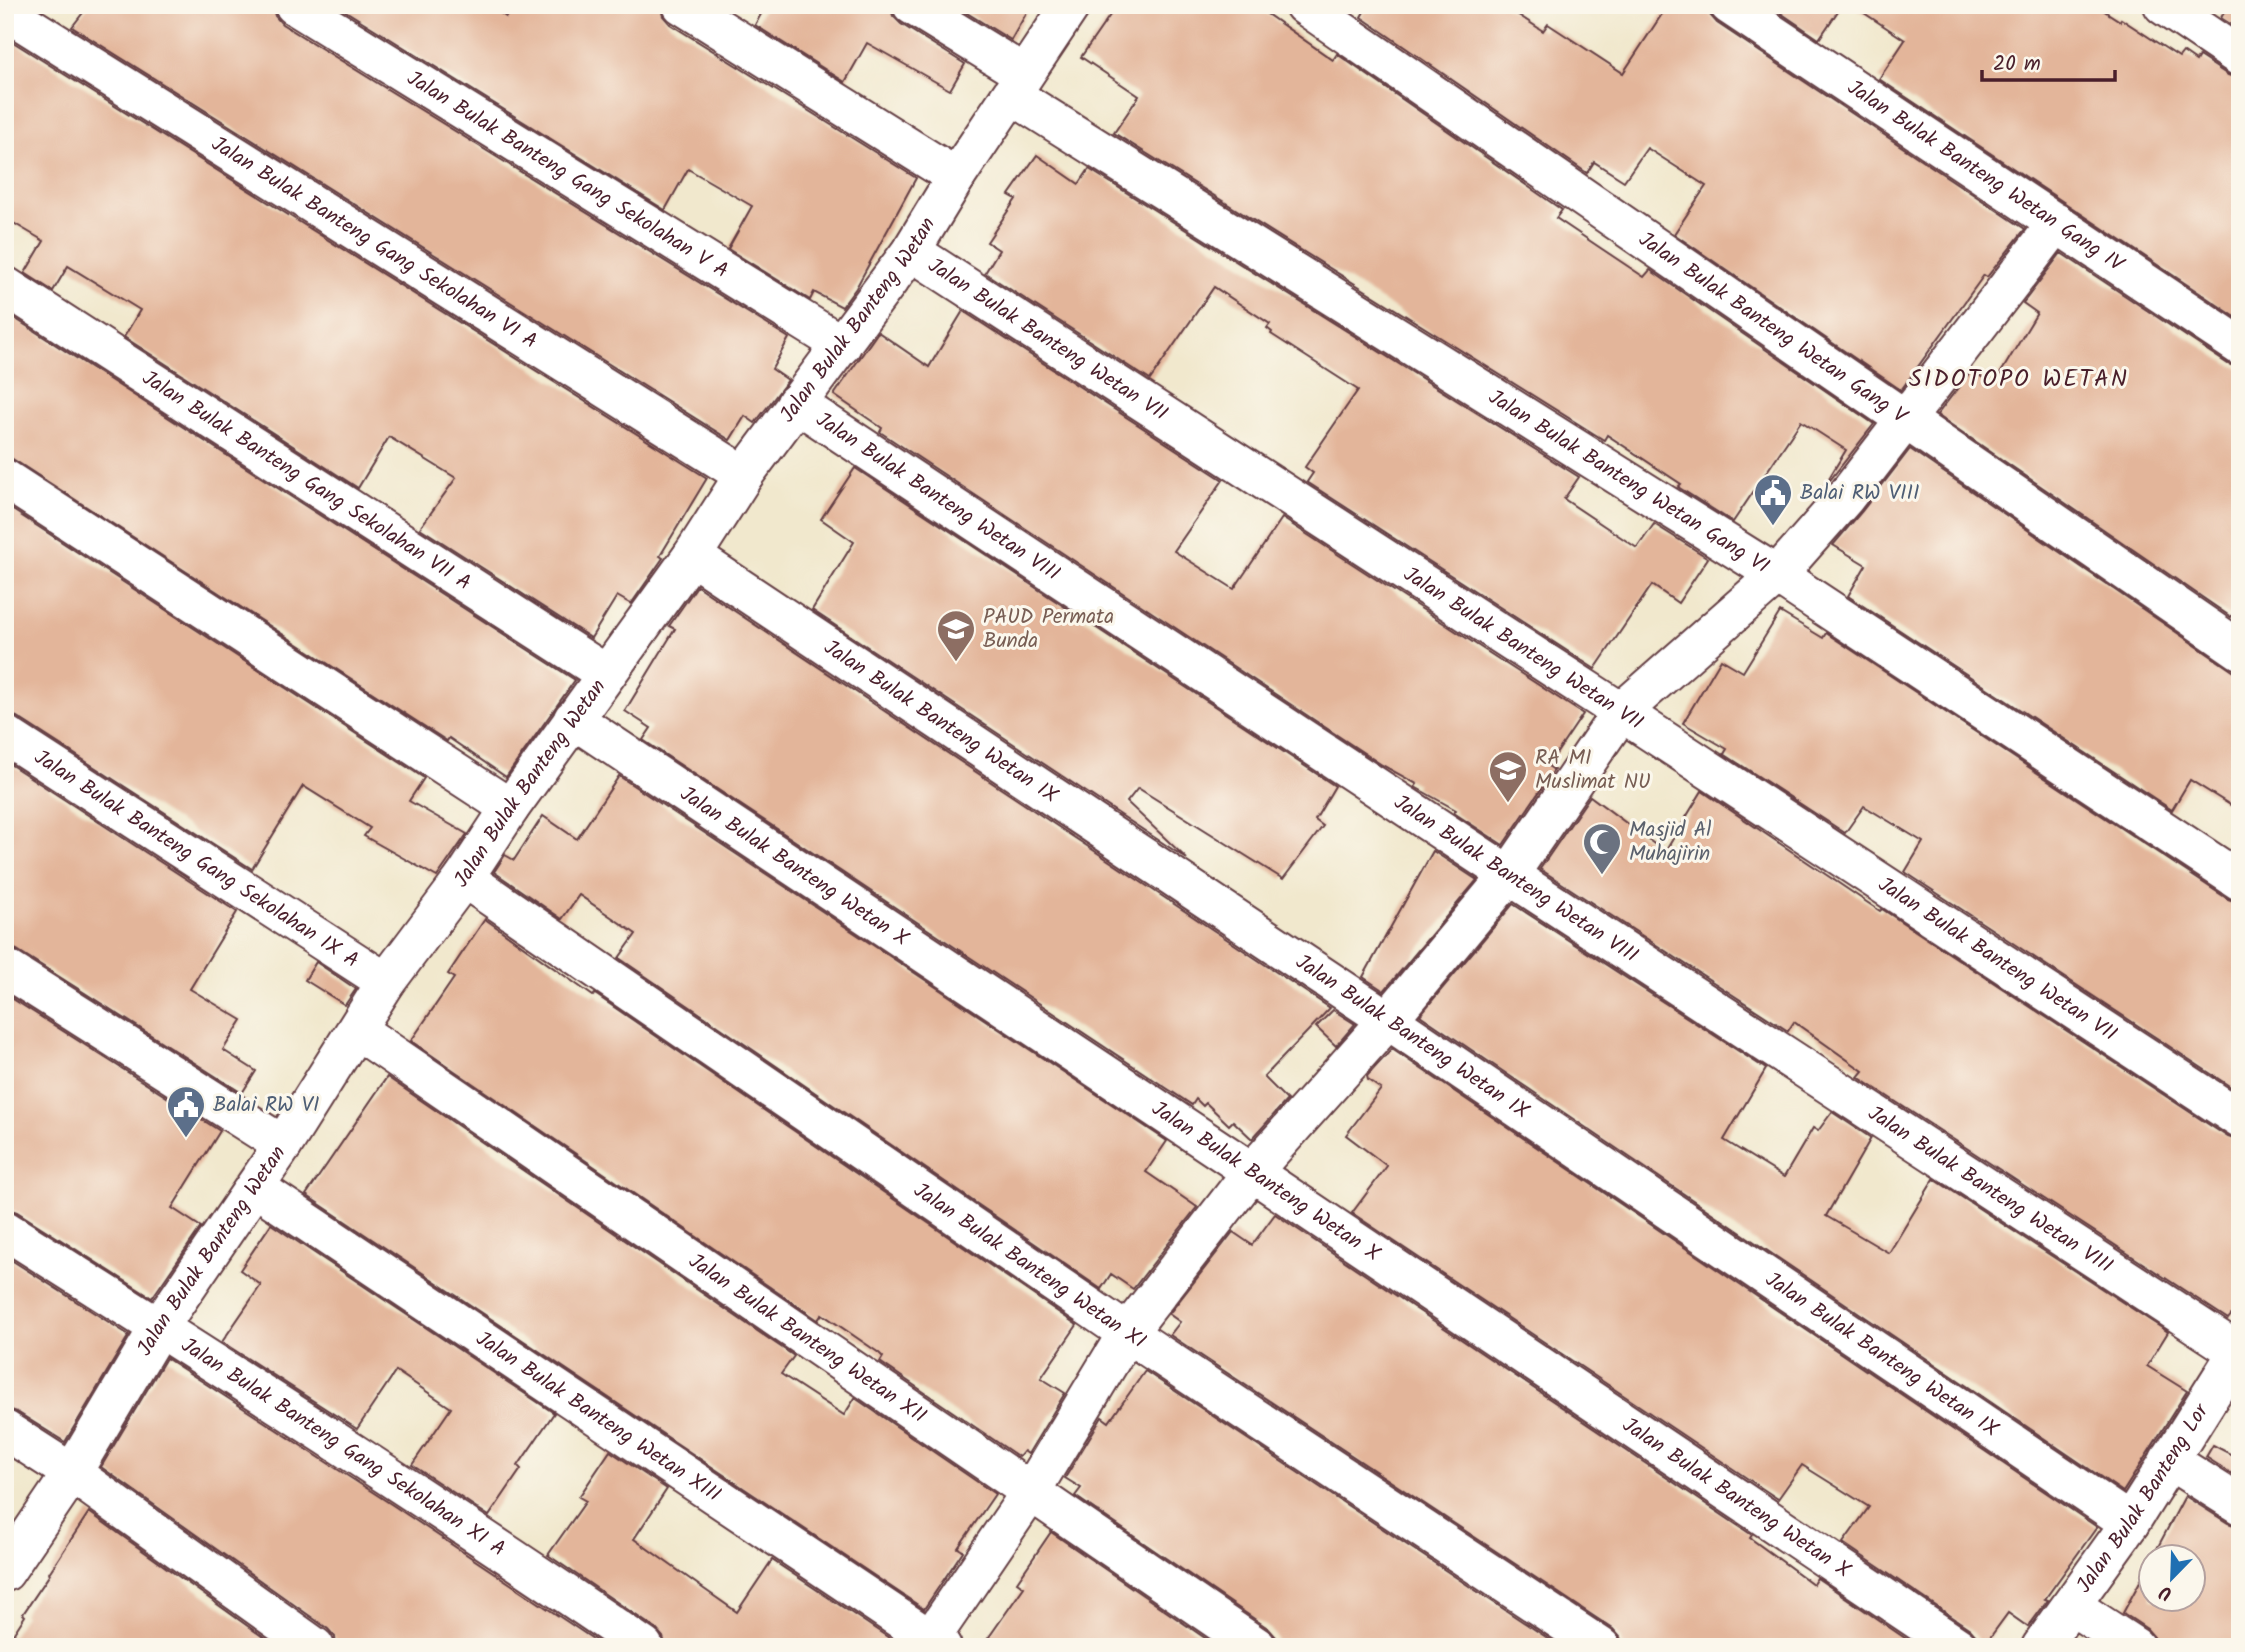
<svg xmlns="http://www.w3.org/2000/svg" width="2245" height="1652" viewBox="0 0 2245 1652" font-family="Kalam,sans-serif">
	<rect width="100%" height="100%" fill="#fbf7ec"/>
	<filter id="ink" filterUnits="userSpaceOnUse"><feTurbulence type="fractalNoise" baseFrequency=".0143" numOctaves="2"/><feDisplacementMap in="SourceGraphic" scale="14" xChannelSelector="R" yChannelSelector="G"/><feConvolveMatrix kernelMatrix="1 2 1 2 8 2 1 2 1" color-interpolation-filters="sRGB"/></filter>
	<filter id="wash" filterUnits="userSpaceOnUse"><feTurbulence type="fractalNoise" baseFrequency=".00686" numOctaves="4" result="noise"/><feDisplacementMap in="SourceGraphic" scale="28" xChannelSelector="R" yChannelSelector="G"/><feGaussianBlur stdDeviation="1.57" result="paint"/><feColorMatrix in="noise" values="0 0 0 0 0 0 0 0 0 0 0 0 0 0 0 0 0 1.4 0 .05"/><feComposite in="paint" operator="in"/></filter>
	<g filter="url(#wash)">
		<rect width="100%" height="100%" fill="#f1e8cd"/>
		<g id="blocks">
			<!-- building -->
			<g fill="#e3b59a">
				<polygon points="89,5 272,5 275,16 282,24 789,338 772,369 788,380 755,423 745,416 730,440 72,27"/>
				<polygon points="336,5 489,5 506,17 514,5 660,5 663,16 670,24 916,178 856,288 842,307 814,292 810,300 728,249 752,206 688,169 665,210"/>
				<polygon points="766,5 890,5 893,16 901,24 965,64 950,90 867,43 845,82 755,25"/>
				<polygon points="954,5 1031,5 1011,40"/>
				<polygon points="1117,5 1254,5 1333,60 1337,54 1562,210 1556,218 1602,249 1644,277 1650,270 1874,424 1820,493 1846,450 1801,421 1733,522 1678,487 1681,484 1607,435 1604,440 1114,133 1139,96 1081,57"/>
				<polygon points="1368,5 1503,5 1543,31 1548,24 1623,73 1668,5 1707,5 1710,15 1717,23 2025,229 1987,277 1984,275 1901,390 1674,234 1706,186 1647,148 1624,181 1594,162 1587,173 1361,17"/>
				<polygon points="1769,5 1842,5 1819,39"/>
				<polygon points="1852,5 2095,5 2120,21 2121,19 2179,57 2183,52 2196,61 2199,56 2228,75 2240,79 2240,320 1879,79 1905,40"/>
				<polygon points="2228,5 2240,5 2240,30 2221,18"/>
				<polygon points="5,37 707,478 660,556 663,558 631,604 617,596 591,638 420,528 456,478 389,437 358,488 124,337 140,310 68,266 53,291 25,273 44,241 5,218"/>
				<polygon points="1037,155 1079,184 1089,169 1579,477 1564,499 1637,548 1654,524 1708,558 1678,603 1652,585 1595,669 1307,482 1313,473 1305,467 1358,390 1271,334 1272,332 1267,328 1270,324 1214,287 1150,380 985,273 999,250 987,242 1016,199 1009,195"/>
				<polygon points="2061,253 2228,364 2240,368 2240,603 2231,617 1937,415 1971,371 1994,384 2037,313 2023,303"/>
				<polygon points="963,311 1223,480 1174,551 1234,589 1282,518 1583,714 1548,766 1554,770 1503,845 1454,813 1456,810 1415,787 1417,784 1382,765 880,432 882,428 834,395 878,332 929,367"/>
				<polygon points="5,312 575,680 506,777 449,738 447,741 5,454"/>
				<polygon points="1910,449 2240,676 2240,811 2190,780 2172,810 1848,596 1866,565 1833,545 1862,511"/>
				<polygon points="855,468 1335,786 1315,820 1323,826 1283,879 1138,788 1127,802 1187,859 812,610 854,542 821,519"/>
				<polygon points="5,505 424,778 409,801 467,834 437,877 364,836 370,828 303,786 252,869 17,717 5,713"/>
				<polygon points="697,586 1330,1008 1264,1077 1287,1100 1252,1139 1233,1121 1229,1125 1206,1103 1203,1106 1196,1099 1192,1105 643,740 651,728 625,711 675,629 669,626"/>
				<polygon points="1780,612 1823,638 1826,633 2228,899 2240,903 2240,1093 1905,872 1923,842 1864,806 1845,833 1724,754 1727,749 1683,723 1721,659 1743,672"/>
				<polygon points="5,761 237,912 190,989 242,1020 223,1050 256,1071 242,1093 17,950 5,946"/>
				<polygon points="619,776 1167,1141 1146,1172 1197,1207 1133,1289 1111,1274 1101,1289 619,958 636,934 579,895 562,919 494,872 505,855 514,860 543,816 577,839"/>
				<polygon points="1702,791 1880,911 1882,909 2228,1137 2240,1141 2240,1304 2228,1319 1858,1077 1863,1071 1794,1022 1788,1031 1540,869 1590,796 1665,852"/>
				<polygon points="1433,851 1477,880 1384,991 1363,977"/>
				<polygon points="1513,904 1766,1069 1724,1140 1784,1177 1813,1128 1818,1131 1832,1112 1871,1138 1826,1216 1889,1253 1934,1179 2168,1332 2147,1366 2187,1391 2123,1492 1420,1015"/>
				<polygon points="485,919 593,996 595,994 1077,1325 1041,1378 1065,1393 1028,1454 1024,1451 1019,1457 880,1362 883,1357 879,1353 822,1314 818,1320 411,1041 454,978 448,974"/>
				<polygon points="316,962 356,989 345,1005 305,980"/>
				<polygon points="5,994 220,1131 172,1208 201,1227 152,1298 17,1212 5,1208"/>
				<polygon points="1333,1010 1355,1024 1336,1046 1316,1027"/>
				<polygon points="1392,1049 2097,1527 2045,1599 2048,1600 2028,1627 2008,1613 1983,1647 1980,1647 1977,1637 1970,1629 1843,1543 1869,1507 1802,1465 1778,1499 1352,1213 1387,1166 1346,1135 1381,1089 1368,1080 1367,1076"/>
				<polygon points="387,1077 794,1356 781,1374 844,1415 855,1398 995,1494 958,1548 963,1551 924,1609 306,1195"/>
				<polygon points="1275,1214 1752,1535 1750,1538 1813,1584 1817,1578 1918,1647 1623,1647 1620,1637 1613,1629 1170,1335 1180,1322 1169,1314 1233,1232 1252,1245"/>
				<polygon points="271,1224 554,1413 518,1466 521,1469 489,1516 412,1465 451,1408 396,1371 357,1429 222,1342 261,1285 240,1270"/>
				<polygon points="5,1256 129,1335 65,1442 17,1412 5,1408"/>
				<polygon points="166,1358 394,1506 605,1647 336,1647 335,1637 328,1629 101,1467"/>
				<polygon points="1145,1371 1561,1647 1279,1647 1276,1637 1269,1629 1075,1496 1081,1488 1065,1478 1102,1417 1109,1422"/>
				<polygon points="2213,1445 2240,1459 2240,1479 2206,1457"/>
				<polygon points="610,1451 667,1489 634,1539 704,1589 737,1612 772,1560 889,1638 884,1647 666,1647 663,1637 656,1629 548,1555 586,1501 579,1497"/>
				<polygon points="2185,1496 2228,1523 2240,1527 2240,1647 2157,1647 2154,1637 2147,1629 2123,1613 2151,1561 2151,1600 2193,1600 2193,1558 2152,1558"/>
				<polygon points="89,1512 277,1647 5,1647 25,1616 23,1614 50,1574 49,1573"/>
				<polygon points="1051,1532 1218,1647 982,1647 1024,1587 1017,1582"/>
			</g>
		</g>
	</g>
	<g filter="url(#ink)">
		<use href="#blocks" fill-opacity="0" stroke="#633d43" stroke-width="2"/>
		<g fill="none" stroke-linecap="round" stroke-linejoin="round">
			<defs>
				<g id="minor">
					<path id="s1" d="M294 5 842 345"/>
					<polyline points="682,5 956,177"/>
					<polyline points="912,5 1024,74"/>
					<path id="s2" d="M1304 5 2240 650"/>
					<path id="s3" d="M1729 5 2240 346"/>
					<polyline points="2163,5 2240,57"/>
					<path id="s4" d="M5 11 744 475"/>
					<path id="s5" d="M1012 95 1777 575 2240 881"/>
					<path id="s6" d="M911 251 1621 712 2240 1119"/>
					<path id="s7" d="M5 286 606 674"/>
					<path id="s8" d="M796 403 1509 875 2238 1352"/>
					<polyline points="5,479 510,808"/>
					<path id="s9" d="M692 556 1388 1020 2130 1523"/>
					<path id="s10" d="M573 719 1252 1172 1958 1647"/>
					<path id="s11" d="M5 735 386 982"/>
					<path id="s12" d="M464 878 1127 1333 1601 1647"/>
					<polyline points="5,968 283,1145"/>
					<path id="s13" d="M357 1030 1257 1647"/>
					<path id="s14" d="M255 1187 942 1647"/>
					<path id="s15" d="M5 1230C220 1366 434 1503 644 1647"/>
					<polyline points="5,1430 72,1473 315,1647"/>
					<polyline points="2169,1460 2240,1505"/>
					<path id="s16" d="M5 1572 72 1473 159 1327 283 1145 386 982 464 878 510 808 692 556 744 475 911 251 956 177 1071 5"/>
					<polyline points="2072,1606 2135,1647"/>
					<polyline points="925,1647 1032,1490 1127,1333 1252,1172 1388,1020 1509,875 1621,712 1777,575 1845,498 2057,223"/>
					<path id="s17" d="M2041 1647 2130 1523 2240 1348"/>
				</g>
			</defs>
			<!-- minor casing -->
			<use href="#minor" stroke="#633d43" stroke-width="42"/>
			<!-- minor -->
			<use href="#minor" stroke="#fff" stroke-width="38"/>
		</g>
	</g>
	<!-- icons -->
	<defs>
		<symbol id="civic-pin" viewBox="-11 -11 22 30"><path d="M0 17L-7.5 6A9.5 9.5 0 1 1 7.5 6Z" fill="#5c6f8a" stroke="#fbf7ec"/><path d="M-.6-6.5H3V-4.5H.6V-3L4-1V1h2V6H-6V1h2V-1L-.6-3ZM-1.2 2.5V6h2.4V2.5Z" fill="#fff"/></symbol>
		<symbol id="school-pin" viewBox="-11 -11 22 30"><path d="M0 17L-7.5 6A9.5 9.5 0 1 1 7.5 6Z" fill="#8d6e63" stroke="#fbf7ec"/><path d="M0-5L7-2L0 1L-7-2ZM-4 1L0 2.5L4 1V4Q0 6-4 4Z" fill="#fff"/></symbol>
		<symbol id="mosque-pin" viewBox="-11 -11 22 30"><path d="M0 17L-7.5 6A9.5 9.5 0 1 1 7.5 6Z" fill="#6b7280" stroke="#fbf7ec"/><path d="M3.5-4.9A6 6 0 1 0 3.5 4.9A5 5 0 1 1 3.5-4.9Z" fill="#fff"/></symbol>
	</defs>
	<g fill-rule="evenodd">
		<use href="#civic-pin" x="1751" y="471" width="44" height="60"/>
		<use href="#school-pin" x="934" y="607" width="44" height="60"/>
		<use href="#school-pin" x="1486" y="748" width="44" height="60"/>
		<use href="#mosque-pin" x="1580" y="820" width="44" height="60"/>
		<use href="#civic-pin" x="164" y="1083" width="44" height="60"/>
	</g>
	<g text-anchor="middle" dominant-baseline="central" stroke-width="6" stroke-linejoin="round" paint-order="stroke">
		<!-- street labels -->
		<g font-size="21" fill="#4a1f2b" stroke="#fbf7ec">
			<text stroke="none"><textPath href="#s1" startOffset="322">Jalan Bulak Banteng Gang Sekolahan V A</textPath></text>
			<text stroke="none"><textPath href="#s3" startOffset="308">Jalan Bulak Banteng Wetan Gang IV</textPath></text>
			<text stroke="none"><textPath href="#s4" startOffset="436">Jalan Bulak Banteng Gang Sekolahan VI A</textPath></text>
			<text stroke="none"><textPath href="#s16" startOffset="1516">Jalan Bulak Banteng Wetan</textPath></text>
			<text stroke="none"><textPath href="#s2" startOffset="569">Jalan Bulak Banteng Wetan Gang V</textPath></text>
			<text stroke="none"><textPath href="#s6" startOffset="163">Jalan Bulak Banteng Wetan VII</textPath></text>
			<text stroke="none"><textPath href="#s7" startOffset="359">Jalan Bulak Banteng Gang Sekolahan VII A</textPath></text>
			<text stroke="none"><textPath href="#s5" startOffset="728">Jalan Bulak Banteng Wetan Gang VI</textPath></text>
			<text stroke="none"><textPath href="#s8" startOffset="170">Jalan Bulak Banteng Wetan VIII</textPath></text>
			<text stroke="none"><textPath href="#s6" startOffset="730">Jalan Bulak Banteng Wetan VII</textPath></text>
			<text stroke="none"><textPath href="#s9" startOffset="299">Jalan Bulak Banteng Wetan IX</textPath></text>
			<text stroke="none"><textPath href="#s16" startOffset="948">Jalan Bulak Banteng Wetan</textPath></text>
			<text stroke="none"><textPath href="#s11" startOffset="228">Jalan Bulak Banteng Gang Sekolahan IX A</textPath></text>
			<text stroke="none"><textPath href="#s10" startOffset="266">Jalan Bulak Banteng Wetan X</textPath></text>
			<text stroke="none"><textPath href="#s8" startOffset="863">Jalan Bulak Banteng Wetan VIII</textPath></text>
			<text stroke="none"><textPath href="#s6" startOffset="1297">Jalan Bulak Banteng Wetan VII</textPath></text>
			<text stroke="none"><textPath href="#s9" startOffset="866">Jalan Bulak Banteng Wetan IX</textPath></text>
			<text stroke="none"><textPath href="#s10" startOffset="833">Jalan Bulak Banteng Wetan X</textPath></text>
			<text stroke="none"><textPath href="#s8" startOffset="1430">Jalan Bulak Banteng Wetan VIII</textPath></text>
			<text stroke="none"><textPath href="#s16" startOffset="382">Jalan Bulak Banteng Wetan</textPath></text>
			<text stroke="none"><textPath href="#s12" startOffset="686">Jalan Bulak Banteng Wetan XI</textPath></text>
			<text stroke="none"><textPath href="#s13" startOffset="546">Jalan Bulak Banteng Wetan XII</textPath></text>
			<text stroke="none"><textPath href="#s9" startOffset="1433">Jalan Bulak Banteng Wetan IX</textPath></text>
			<text stroke="none"><textPath href="#s14" startOffset="413">Jalan Bulak Banteng Wetan XIII</textPath></text>
			<text stroke="none"><textPath href="#s15" startOffset="402">Jalan Bulak Banteng Gang Sekolahan XI A</textPath></text>
			<text stroke="none"><textPath href="#s10" startOffset="1400">Jalan Bulak Banteng Wetan X</textPath></text>
			<text stroke="none"><textPath href="#s17" startOffset="180">Jalan Bulak Banteng Lor</textPath></text>
		</g>
		<!-- service labels -->
		<g font-size="21" fill="#4e5e75" stroke="#fbf7ec" text-anchor="start">
			<text x="1800" y="493">Balai RW VIII</text>
			<text x="213" y="1105">Balai RW VI</text>
		</g>
		<!-- education labels -->
		<g font-size="21" fill="#785e54" stroke="#fbf7ec" text-anchor="start">
			<text x="983" y="617">PAUD Permata<tspan x="983" dy="24">Bunda</tspan></text>
			<text x="1535" y="758">RA MI<tspan x="1535" dy="24">Muslimat NU</tspan></text>
		</g>
		<!-- worship labels -->
		<g font-size="21" fill="#5b616d" stroke="#fbf7ec" text-anchor="start">
			<text x="1629" y="830">Masjid Al<tspan x="1629" dy="24">Muhajirin</tspan></text>
		</g>
		<!-- quarter labels -->
		<g font-size="24" letter-spacing="2" fill="#4a1f2b" stroke="#fbf7ec">
			<text x="2019" y="379">SIDOTOPO WETAN</text>
		</g>
	</g>
	<!-- margin -->
	<rect width="2245" height="1652" fill="none" stroke="#fbf7ec" stroke-width="28"/>
	<!-- north arrow -->
	<g transform="translate(2172 1578) rotate(203)"><circle r="33" fill="#fbf7ec" stroke="#b4a19f" stroke-width="2"/>
	<path d="M0-5L12 26L0 18L-12 26Z" fill="#1f6fb2"/>
	<text y="-10" font-size="19" font-weight="bold" text-anchor="middle" fill="#4a1f2b">U</text>
	</g>
	<!-- scale -->
	<path d="M1982 70v10h133v-10" fill="none" stroke="#4a1f2b" stroke-width="3.5"/>
	<text x="1993" y="70" font-size="21" fill="#4a1f2b" stroke="#fbf7ec" stroke-width="5" paint-order="stroke">20 m</text>
</svg>
